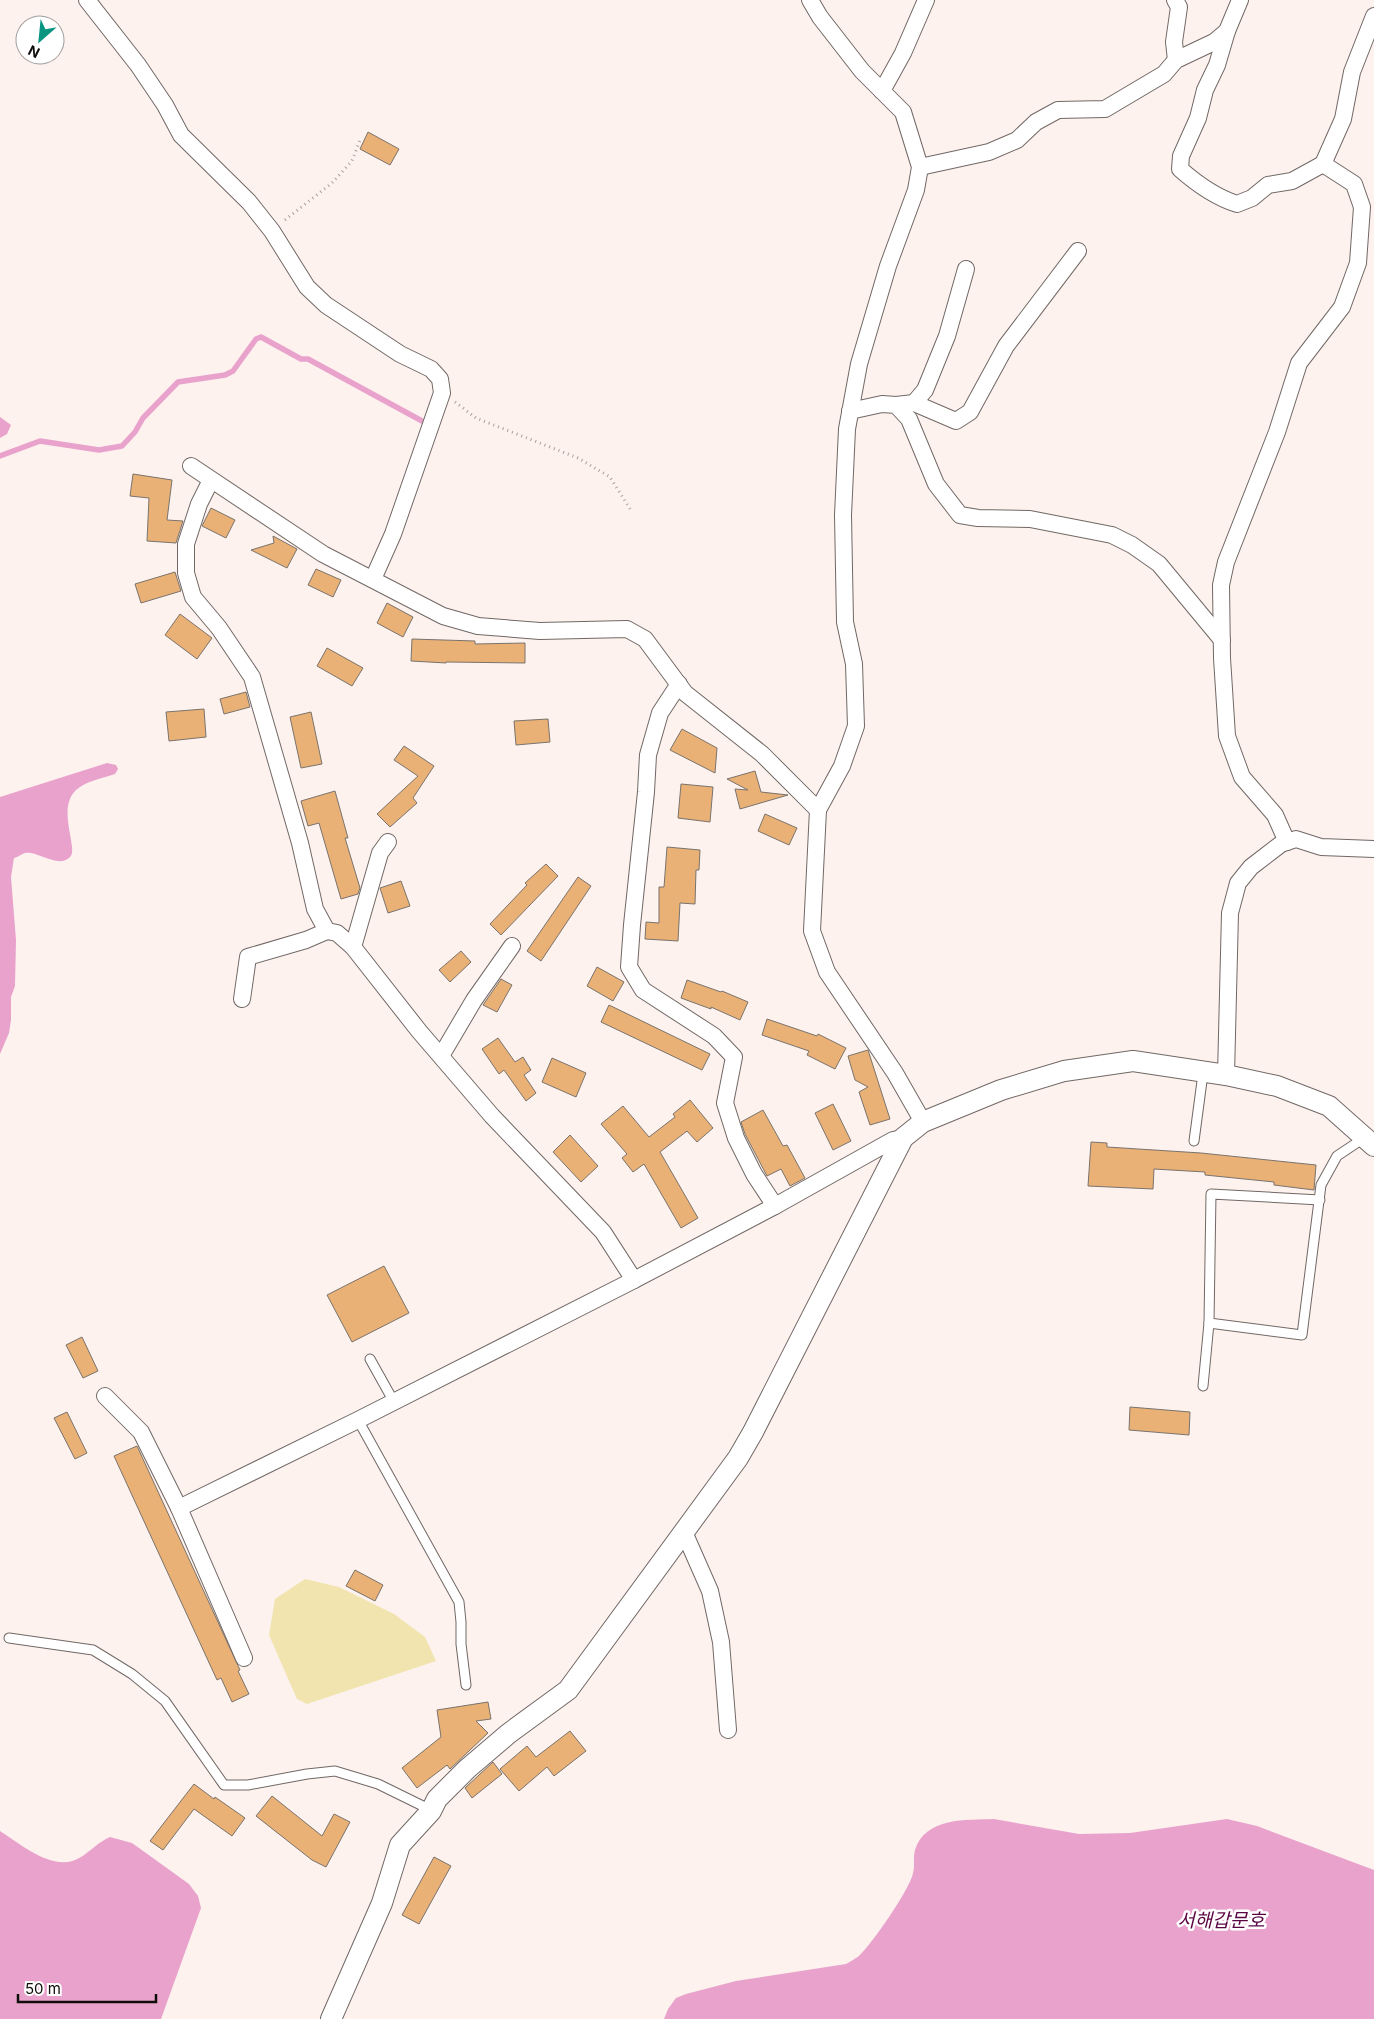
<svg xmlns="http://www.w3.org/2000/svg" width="1374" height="2019" viewBox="0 0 1374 2019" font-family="Inter,'Noto Sans KR',sans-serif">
	<rect width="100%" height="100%" fill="#fdf2ee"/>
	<!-- green -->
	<polygon fill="#f1e4af" points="305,1579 339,1587 394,1614 425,1637 436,1661 307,1704 297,1699 269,1635 275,1599"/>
	<!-- water -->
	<g fill="#e9a2cc">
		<polygon points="0,417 11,425 7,434 0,438"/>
		<path d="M107 763 116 765 118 769 115 774C103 778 86 781 76 790 56 809 79 849 70 857 58 869 39 851 25 853 22 854 18 857 14 858L11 877 16 940 15 986 11 997V1020L9 1033 0 1054V797Z"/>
		<path d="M994 1819 1079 1834 1130 1833 1227 1819 1257 1826 1374 1870V2019H664L668 2009 676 1998 686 1994 736 1981 846 1964C851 1961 855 1959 859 1956 872 1944 910 1889 913 1873 915 1865 913 1857 915 1850 925 1817 967 1820 994 1819Z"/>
		<path d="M0 1831C22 1845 55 1874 81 1857 92 1850 97 1843 110 1837L132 1843 189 1884 198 1896 201 1908 161 2019H0Z"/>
	</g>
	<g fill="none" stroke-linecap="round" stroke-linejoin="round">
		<!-- stream -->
		<polyline stroke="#e9a2cc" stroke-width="5.5" points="0,456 40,441 99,450 122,446 135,432 143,418 178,382 225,375 233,371 256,339 261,337 301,359 308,359 422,421"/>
	</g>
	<!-- building -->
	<g fill="#e9b176" stroke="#7a736c">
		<polygon points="368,132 399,149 390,165 360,149"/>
		<polygon points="133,474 172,480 167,520 183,521 176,543 147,541 149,498 130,496"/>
		<polygon points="211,508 235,520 226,538 202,526"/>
		<polygon points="273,536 297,549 287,568 251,550 274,543"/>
		<polygon points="316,569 341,580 333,597 308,585"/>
		<polygon points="175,572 181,591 141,603 135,584"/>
		<polygon points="387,603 413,617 403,637 377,623"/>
		<polygon points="180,614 212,638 197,659 165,635"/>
		<polygon points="412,639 475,641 475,644 525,643 525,663 446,662 446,663 411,661"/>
		<polygon points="327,648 363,668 352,686 317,666"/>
		<polygon points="246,692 250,707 224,714 220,699"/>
		<polygon points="204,709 206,737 169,741 166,712"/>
		<polygon points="311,712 322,764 301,768 290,717"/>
		<polygon points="548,719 550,742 516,745 514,721"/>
		<polygon points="682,729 717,748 715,773 670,750"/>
		<polygon points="404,746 434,766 413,798 417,803 390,827 377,814 418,776 394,760"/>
		<polygon points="755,771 761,792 788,795 740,809 735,789 748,790 727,779"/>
		<polygon points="681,784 713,787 710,822 678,818"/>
		<polygon points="335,791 348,838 345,838 360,888 358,894 341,899 319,823 308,826 301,801"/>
		<polygon points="765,814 797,828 789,845 758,831"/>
		<polygon points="667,847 700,850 699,870 696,870 695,904 680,903 678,941 645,939 646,922 659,923 659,887 664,887"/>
		<polygon points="546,864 558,876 501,935 490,924 527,885 525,883"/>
		<polygon points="578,877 591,886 541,961 527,951"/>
		<polygon points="401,881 410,906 388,913 380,888"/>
		<polygon points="461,951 471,962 450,982 439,970"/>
		<polygon points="597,967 624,982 613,1001 587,986"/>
		<polygon points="501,979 512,985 497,1012 483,1005"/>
		<polygon points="687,980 721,992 722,991 748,1002 740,1020 711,1007 711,1009 681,998"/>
		<polygon points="609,1005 710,1054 702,1070 601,1022"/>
		<polygon points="767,1019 817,1036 818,1034 846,1048 835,1069 807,1055 809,1051 762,1035"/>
		<polygon points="498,1038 515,1062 523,1057 531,1070 524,1075 536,1093 526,1101 504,1070 499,1074 482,1049"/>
		<polygon points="868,1050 890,1119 870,1125 859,1092 868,1087 855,1080 848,1056"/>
		<polygon points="552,1058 586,1073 576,1097 542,1082"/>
		<polygon points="690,1100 713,1128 697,1142 687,1131 660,1152 698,1218 681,1228 644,1164 633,1172 622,1158 627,1154 601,1124 623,1106 649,1137 675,1117 673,1114"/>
		<polygon points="833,1104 851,1141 833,1150 815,1113"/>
		<polygon points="763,1110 783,1146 787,1145 805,1178 790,1186 781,1169 767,1176 745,1134 741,1122"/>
		<polygon points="570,1135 598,1166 581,1182 553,1152"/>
		<polygon points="1091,1142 1107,1143 1107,1147 1201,1153 1316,1165 1314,1190 1274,1185 1274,1182 1205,1175 1205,1172 1154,1169 1153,1189 1088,1186"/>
		<polygon points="384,1266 409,1313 352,1342 327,1295"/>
		<polygon points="82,1337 98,1371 83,1378 66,1345"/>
		<polygon points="1130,1407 1190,1412 1189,1435 1129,1430"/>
		<polygon points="67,1412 87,1453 75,1459 54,1418"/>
		<polygon points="137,1446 240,1670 238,1671 249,1694 232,1702 221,1678 217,1680 114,1456"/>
		<polygon points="355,1570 383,1585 375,1601 346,1586"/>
		<polygon points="488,1702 491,1719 476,1721 488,1733 450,1769 447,1765 417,1788 402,1768 441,1737 437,1710"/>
		<polygon points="570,1731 586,1751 554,1776 547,1767 519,1791 500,1769 527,1746 536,1757"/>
		<polygon points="493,1762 502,1774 472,1798 465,1788"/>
		<polygon points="194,1784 214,1799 215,1797 245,1818 232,1836 194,1809 163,1850 150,1841"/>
		<polygon points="272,1796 322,1836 334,1814 350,1822 326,1867 312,1860 256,1816"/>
		<polygon points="434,1857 451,1866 419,1924 402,1915"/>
	</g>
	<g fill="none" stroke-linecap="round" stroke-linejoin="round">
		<defs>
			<g id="service">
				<polyline points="1194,1141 1202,1081 1202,1071"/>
				<polyline points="1209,1323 1211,1194 1320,1200"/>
				<polyline points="370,1359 394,1402"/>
				<polyline points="1203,1386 1209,1323 1302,1335 1321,1185 1337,1156 1364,1138"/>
				<polyline points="358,1420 459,1602 461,1622 461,1644 466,1685"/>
				<polyline points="9,1638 93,1650 132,1674 165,1701 224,1785 248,1785 307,1774 335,1771 378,1784 431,1810"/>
			</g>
			<g id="minor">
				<polyline points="87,0 138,65 165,105 181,135 249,202 272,231 307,287 326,305 400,354 431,369 440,379 442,393 393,534 373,579"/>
				<polyline points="810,0 820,17 862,71 903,112 920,167 916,190 888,266 859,364 847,429 843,515 845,622 854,664 856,726 842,766 818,810 812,931 827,972 895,1073 923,1122"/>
				<polyline points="1175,0 1179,7 1174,42 1176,60"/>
				<path d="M1227 31 1217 65 1205 90 1198 118 1181 156 1180 169C1197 184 1215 197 1237 204L1252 198 1268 185 1292 181 1323 164"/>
				<polyline points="882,91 903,53 926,0"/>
				<polyline points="920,167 989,152 1017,140 1036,122 1058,110 1105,109 1164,74 1176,60 1214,42 1227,31 1240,0"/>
				<polyline points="914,403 925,390 947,336 966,269"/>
				<polyline points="896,405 914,403 956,421 970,412 1006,346 1078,251"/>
				<polyline points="850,411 882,404 896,405 909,419 936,484 960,515 978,518 1030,519 1112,535 1132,545 1159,564 1222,640"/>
				<polyline points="191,466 323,554 443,616 478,626 540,631 627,629 645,639 685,693 762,754 818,810"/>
				<polyline points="211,480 199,504 186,544 186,573 193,597 219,628 252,677 300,843 315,909 327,931 337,933 353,947 419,1031 492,1116 603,1232 634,1280 775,1206 893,1140 903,1138"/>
				<polyline points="679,684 660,713 648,755 646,792 632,925 629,967 643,990 714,1036 734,1057 725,1103 736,1138 754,1174 775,1206"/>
				<polyline points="1287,842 1275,815 1242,777 1227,736 1222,658 1221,585 1226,562 1277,432 1299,363 1342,307 1358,263 1362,207 1354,184 1323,164 1343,119 1352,72 1374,16"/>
				<polyline points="353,947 380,853 388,842"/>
				<polyline points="242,999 248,957 306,940 327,931"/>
				<polyline points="441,1056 474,1000 512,946"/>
				<polyline points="1226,1075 1230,913 1238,883 1251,867 1281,844 1296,839 1321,847 1374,849"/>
				<polyline points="105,1396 141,1432 179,1508 244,1658"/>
				<polyline points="179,1508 358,1420 634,1280"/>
				<polyline points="684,1532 710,1591 721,1642 728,1730"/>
			</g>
			<polyline id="tertiary" points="331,2019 382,1903 400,1845 431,1811 437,1799 467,1769 508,1734 568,1690 738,1458 753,1432 903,1138 923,1122 1001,1090 1064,1071 1133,1061 1226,1075 1277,1086 1329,1106 1374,1146"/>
		</defs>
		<!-- service casing -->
		<use href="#service" stroke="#716865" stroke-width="11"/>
		<!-- minor casing -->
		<use href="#minor" stroke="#716865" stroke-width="18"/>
		<!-- tertiary casing -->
		<use href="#tertiary" stroke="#716865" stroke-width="22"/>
		<!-- path -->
		<g stroke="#a8a09c" stroke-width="3" stroke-dasharray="1 4" stroke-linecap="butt">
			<polyline points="285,220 332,183 352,161 360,140"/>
			<polyline points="455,402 476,418 578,458 610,477 632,512"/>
		</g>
		<!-- service -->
		<use href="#service" stroke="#fff" stroke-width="9"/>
		<!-- minor -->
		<use href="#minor" stroke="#fff" stroke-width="16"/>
		<!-- tertiary -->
		<use href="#tertiary" stroke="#fff" stroke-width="20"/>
	</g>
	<g text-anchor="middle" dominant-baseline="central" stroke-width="5" stroke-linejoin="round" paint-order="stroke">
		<!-- water labels -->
		<g font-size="19" font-style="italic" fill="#5a0443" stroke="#fff">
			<text x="1221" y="1920">서해갑문호</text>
		</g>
	</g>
	<!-- north arrow -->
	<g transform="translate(40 40) rotate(207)"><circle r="24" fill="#ffffff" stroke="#9f9e9d"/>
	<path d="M0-4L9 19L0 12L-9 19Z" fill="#079481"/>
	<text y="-8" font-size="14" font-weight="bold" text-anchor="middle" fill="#100d0b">N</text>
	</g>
	<!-- scale -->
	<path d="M18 1994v8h138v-8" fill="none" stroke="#100d0b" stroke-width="2.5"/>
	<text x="25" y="1994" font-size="15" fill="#100d0b" stroke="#ffffff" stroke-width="4" paint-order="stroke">50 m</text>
</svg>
